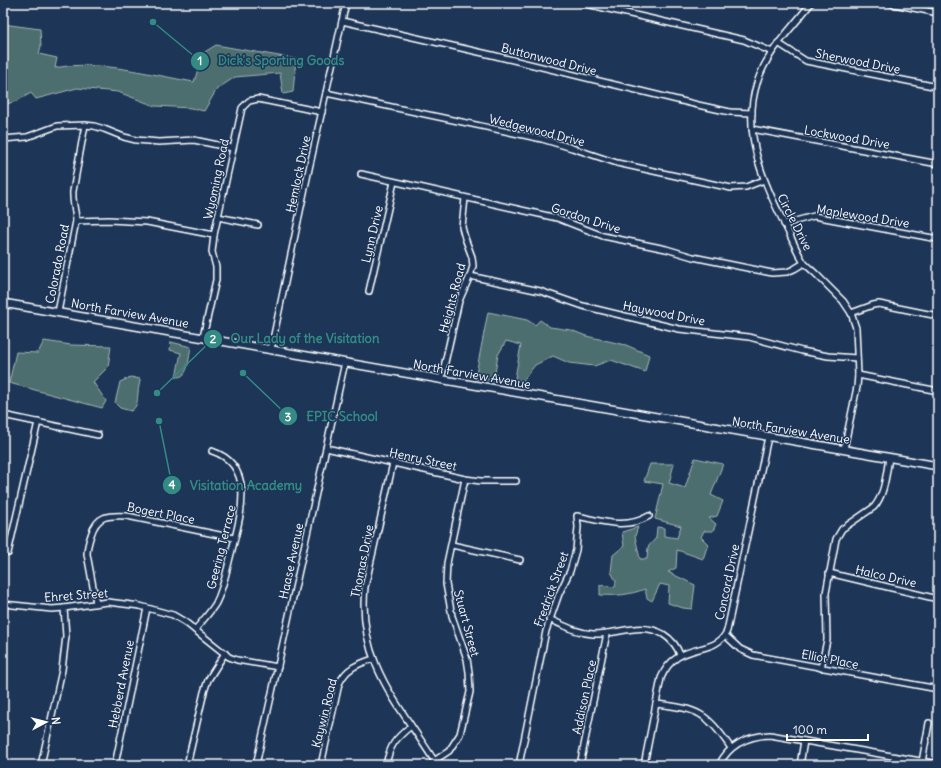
<svg xmlns="http://www.w3.org/2000/svg" width="941" height="768" viewBox="0 0 941 768" font-family="Delius,sans-serif">
	<rect width="100%" height="100%" fill="#1d3557"/>
	<filter id="ink" filterUnits="userSpaceOnUse"><feTurbulence type="fractalNoise" baseFrequency=".025" numOctaves="2"/><feDisplacementMap in="SourceGraphic" scale="8" xChannelSelector="R" yChannelSelector="G"/><feConvolveMatrix kernelMatrix="1 2 1 2 8 2 1 2 1" color-interpolation-filters="sRGB"/></filter>
	<g filter="url(#ink)">
		<!-- green -->
		<g fill="#4d6e6e" stroke="#a6b6b6">
			<path d="M3 24 40 29 41 46 39 54 57 58 55 68C96 59 152 75 194 82L203 53 216 45 296 59 293 92 283 94 280 73 235 77 217 89 204 111 191 108 155 106 118 92 77 88 36 99 31 93 17 101 3 105Z"/>
			<polygon points="488,312 527,320 535,325 540,320 550,327 571,330 586,336 626,345 649,355 645,372 611,360 594,366 569,363 553,356 535,365 522,382 515,378 521,345 506,341 498,355 495,373 501,381 475,379"/>
			<polygon points="44,341 71,345 111,346 108,367 93,382 106,401 102,408 9,383 16,352 38,353"/>
			<path d="M171 342 191 347C189 355 189 370 183 375 181 377 178 377 176 377L181 353 170 350Z"/>
			<path d="M131 377 140 379C140 384 138 388 138 393 137 401 138 406 131 411L120 408 115 403 120 382Z"/>
			<path d="M695 458 723 464 711 495 723 501 717 516 709 518 716 524 713 531H704L701 537 708 544 703 559 677 550 676 568 668 572 695 585 692 609 683 608 668 603 669 586 660 584 652 601 647 598 645 589C629 595 617 596 600 595V585L615 587 616 581 611 572 613 555 624 546 622 532 638 527 635 536 640 559H647L648 547 656 538 657 527 664 528V536L677 538 681 526 655 519 663 484 644 481 650 464H674L669 483 685 488Z"/>
		</g>
		<g fill="none" stroke-linecap="round" stroke-linejoin="round">
			<defs>
				<g id="street">
					<polyline points="582,3 744,40 772,52"/>
					<path d="M811 3C791 30 768 49 757 83 741 133 764 184 786 227 792 239 797 252 804 263 808 267 813 271 817 275 826 284 834 292 843 301L851 313 856 328 858 375 857 387 844 449"/>
					<polyline points="889,3 938,13"/>
					<polyline points="342,21 492,55 698,105 730,112 752,113"/>
					<polyline points="778,43 806,61 938,87"/>
					<polyline points="326,93 542,139 572,148 617,163 731,188 746,187 764,180"/>
					<polyline points="752,129 938,164"/>
					<polyline points="3,139 27,137 57,126 85,125 94,126 104,129 124,137 136,140 159,142 194,140 232,148"/>
					<polyline points="361,174 557,218 603,236 666,249 693,257 772,273 787,272 794,269 804,263"/>
					<polyline points="218,217 258,225"/>
					<polyline points="76,221 109,220 147,222 214,235"/>
					<polyline points="784,224 814,216 938,239"/>
					<polyline points="470,276 540,291 583,306 679,329 749,337 802,351 828,356 857,358"/>
					<polyline points="369,291 394,182"/>
					<path d="M58 312 76 221C76 211 72 202 73 191L85 125"/>
					<polyline points="851,313 873,305 879,304 938,316"/>
					<polyline points="203,337 216,280 216,267 212,252 214,235 242,108 249,101 258,99 322,112"/>
					<polyline points="271,349 309,169 346,3"/>
					<polyline points="858,375 938,391"/>
					<polyline points="441,380 459,301 470,276 473,266 472,257 465,238 462,227 465,198"/>
					<polyline points="3,415 98,435"/>
					<polyline points="326,448 465,479 481,481 516,481"/>
					<path d="M393 463 365 587C357 663 400 705 437 765"/>
					<polyline points="452,545 520,560"/>
					<polyline points="8,553 38,422"/>
					<polyline points="829,573 938,599"/>
					<path d="M96 603 87 554C87 547 89 541 91 535 97 515 108 515 127 516L234 538"/>
					<polyline points="3,604 52,609 64,608 108,602 140,606 173,615 185,622 229,657 237,660 278,667"/>
					<path d="M549 619C563 625 577 633 593 634 617 635 640 621 663 634 671 639 677 646 680 655"/>
					<path d="M195 630C202 621 210 613 216 603 224 587 227 568 232 550 240 517 257 466 212 451"/>
					<polyline points="725,635 740,649 753,655 938,689"/>
					<path d="M821 668 827 640 826 593 836 539 842 529 874 507C885 494 886 474 889 458"/>
					<path d="M656 704C699 709 706 712 731 748"/>
					<polyline points="434,761 449,751 460,734 470,692 469,672 467,659 452,616 446,584 447,563 465,479"/>
					<polyline points="922,762 929,723"/>
					<polyline points="41,765 62,670 66,636 64,608"/>
					<polyline points="115,765 147,608"/>
					<polyline points="187,765 204,692 208,680 225,653"/>
					<polyline points="256,765 345,362"/>
					<path d="M321 765 339 684C346 668 358 664 373 659"/>
					<path d="M386 765C390 745 395 739 411 726"/>
					<path d="M519 765 546 631 559 594 570 571 576 550 578 527 577 516C602 521 625 530 649 516"/>
					<polyline points="580,765 607,633"/>
					<path d="M644 765 661 678C677 639 715 658 727 631L768 437"/>
					<path d="M719 765C729 745 748 736 770 735L938 764"/>
					<polyline points="800,765 804,741"/>
					<polyline points="894,765 896,757"/>
				</g>
				<path id="secondary" d="M3 303C315 356 626 414 938 466"/>
			</defs>
			<!-- street casing -->
			<use href="#street" stroke="#fff" stroke-width="8"/>
			<!-- secondary casing -->
			<use href="#secondary" stroke="#fff" stroke-width="10"/>
			<!-- street -->
			<use href="#street" stroke="#1d3557" stroke-width="5"/>
			<!-- secondary -->
			<use href="#secondary" stroke="#1d3557" stroke-width="7"/>
		</g>
	</g>
	<g text-anchor="middle" dominant-baseline="central" stroke-width="3" stroke-linejoin="round" paint-order="stroke">
		<!-- street labels -->
		<g font-size="12" fill="#fff" stroke="#1d3557">
			<text transform="translate(549 59) rotate(14)">Buttonwood Drive</text>
			<text transform="translate(858 61) rotate(11)">Sherwood Drive</text>
			<text transform="translate(537 130) rotate(14)">Wedgewood Drive</text>
			<text transform="translate(847 137) rotate(10)">Lockwood Drive</text>
			<text transform="translate(298 174) rotate(-78)">Hemlock Drive</text>
			<text transform="translate(216 179) rotate(-78)">Wyoming Road</text>
			<text transform="translate(863 216) rotate(9)">Maplewood Drive</text>
			<text transform="translate(586 218) rotate(18)">Gordon Drive</text>
			<text transform="translate(795 222) rotate(63)">Circle Drive</text>
			<text transform="translate(372 234) rotate(-77)">Lynn Drive</text>
			<text transform="translate(57 264) rotate(-79)">Colorado Road</text>
			<text transform="translate(452 298) rotate(-75)">Heights Road</text>
			<text transform="translate(130 313) rotate(10)">North Farview Avenue</text>
			<text transform="translate(664 313) rotate(11)">Haywood Drive</text>
			<text transform="translate(472 374) rotate(10)">North Farview Avenue</text>
			<text transform="translate(791 430) rotate(9)">North Farview Avenue</text>
			<text transform="translate(423 459) rotate(12)">Henry Street</text>
			<text transform="translate(161 513) rotate(11)">Bogert Place</text>
			<text transform="translate(221 547) rotate(-76)">Geering Terrace</text>
			<text transform="translate(291 561) rotate(-78)">Haase Avenue</text>
			<text transform="translate(362 561) rotate(-79)">Thomas Drive</text>
			<text transform="translate(886 576) rotate(13)">Halco Drive</text>
			<text transform="translate(727 582) rotate(-78)">Concord Drive</text>
			<text transform="translate(551 589) rotate(-70)">Fredrick Street</text>
			<text transform="translate(76 595) rotate(-4)">Ehret Street</text>
			<text transform="translate(467 623) rotate(75)">Stuart Street</text>
			<text transform="translate(830 659) rotate(11)">Elliot Place</text>
			<text transform="translate(121 684) rotate(-79)">Hebberd Avenue</text>
			<text transform="translate(584 697) rotate(-78)">Addison Place</text>
			<text transform="translate(324 713) rotate(-76)">Kaywin Road</text>
		</g>
	</g>
	<!-- callouts -->
	<path fill="none" stroke="#338b84" stroke-width="1.5" d="M153 22L200 61M157 393L213 339M243 373L288 416M159 421L172 485"/>
	<g fill="#338b84" stroke="#1d3557" stroke-width="1.5">
		<circle cx="153" cy="22" r="4"/>
		<circle cx="157" cy="393" r="4"/>
		<circle cx="243" cy="373" r="4"/>
		<circle cx="159" cy="421" r="4"/>
		<circle cx="200" cy="61" r="10"/>
		<circle cx="213" cy="339" r="10"/>
		<circle cx="288" cy="416" r="10"/>
		<circle cx="172" cy="485" r="10"/>
	</g>
	<g font-size="12" text-anchor="middle" font-weight="bold" fill="#fff">
		<text x="200" y="65">1</text>
		<text x="213" y="343">2</text>
		<text x="288" y="421">3</text>
		<text x="172" y="489">4</text>
	</g>
	<g font-size="13" text-anchor="middle" font-weight="bold" fill="#338b84" stroke="#1d3557" stroke-width="3" stroke-linejoin="round" paint-order="stroke">
		<text x="281" y="65">Dick's Sporting Goods</text>
		<text x="305" y="343">Our Lady of the Visitation</text>
		<text x="342" y="421">EPIC School</text>
		<text x="246" y="490">Visitation Academy</text>
	</g>
	<!-- margin -->
	<rect width="941" height="768" fill="none" stroke="#1d3557" stroke-width="16"/>
	<rect x="8" y="8" width="925" height="752" fill="none" stroke="#fff" stroke-width="1.5" filter="url(#ink)"/>
	<!-- north arrow -->
	<g transform="translate(46 722) rotate(83)" stroke="#1d3557" stroke-width="3" paint-order="stroke">
	<path d="M0-3L7 15L0 10L-7 15Z" fill="#ffffff"/>
	<text y="-6" font-size="11" font-weight="bold" text-anchor="middle" fill="#ffffff">N</text>
	</g>
	<!-- scale -->
	<path d="M787 734v6h81v-6" fill="none" stroke="#ffffff" stroke-width="2"/>
	<text x="793" y="734" font-size="12" fill="#ffffff" stroke="#1d3557" stroke-width="3" paint-order="stroke">100 m</text>
</svg>
